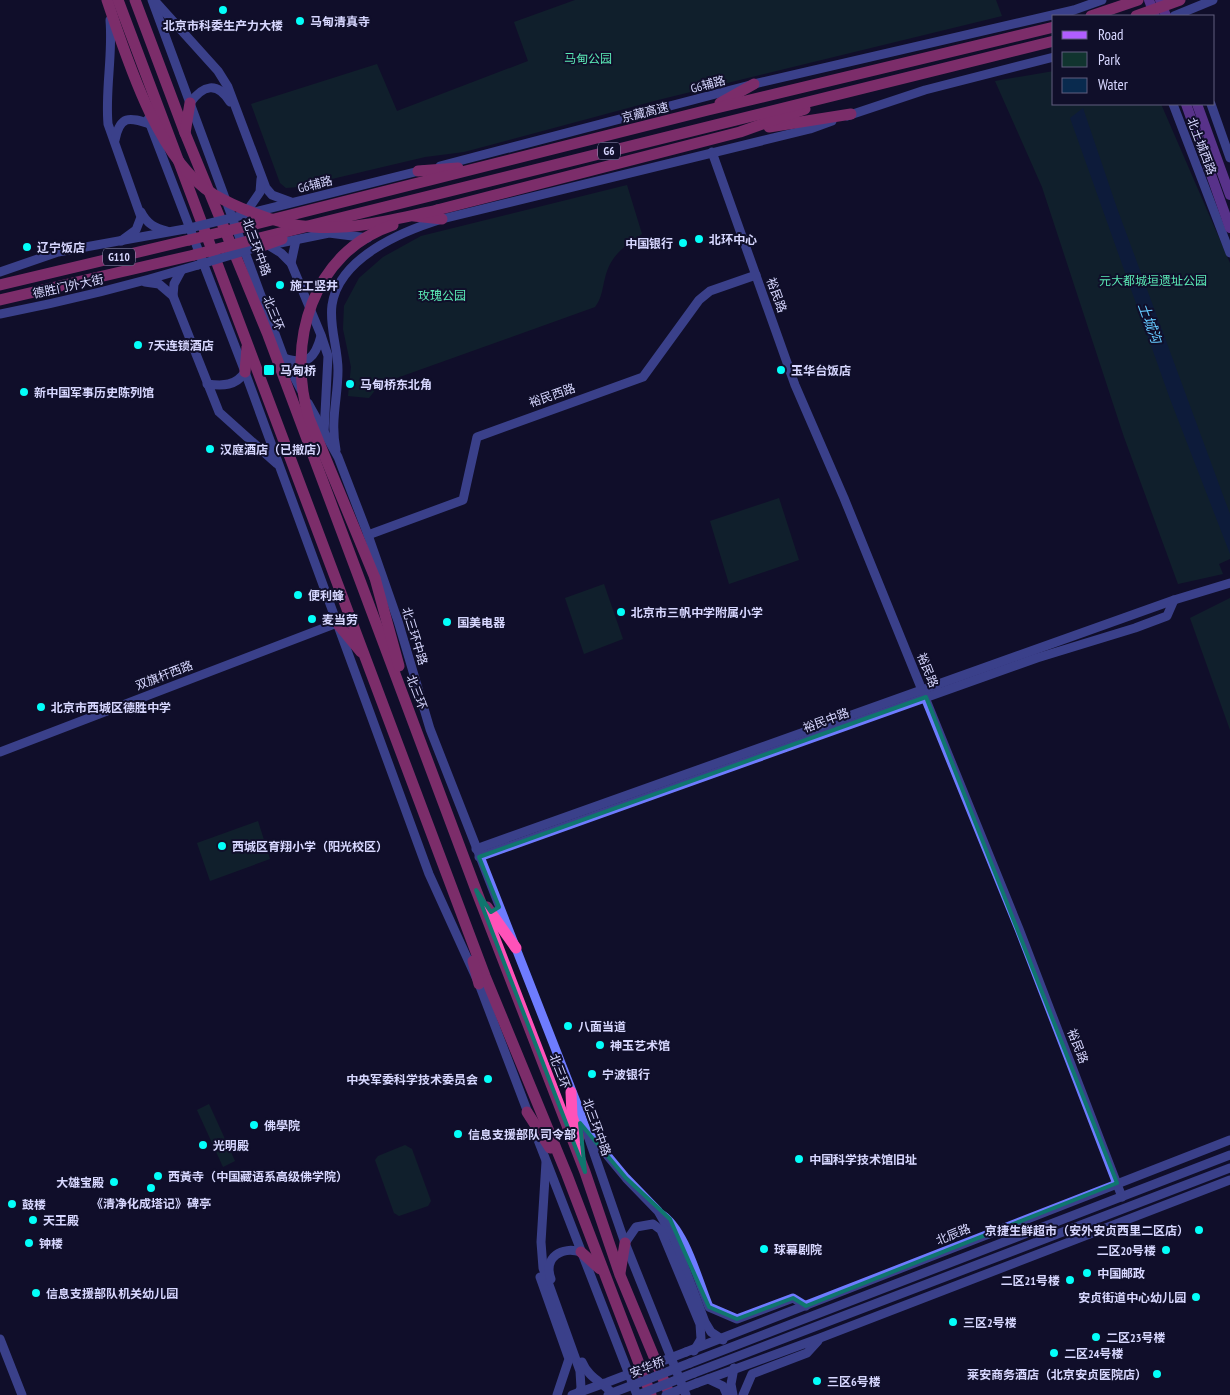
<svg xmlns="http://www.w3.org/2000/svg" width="1230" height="1395" viewBox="0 0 1230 1395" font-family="'PT Sans Narrow','Noto Sans SC',sans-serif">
	<rect width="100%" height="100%" fill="#100f2a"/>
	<!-- green -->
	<g fill="#11342f">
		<polygon points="575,0 996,0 1002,16 658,100 464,152 425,157 298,187 286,188 280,183 251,104 377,64 397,111 528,61 514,22"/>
		<polygon points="1054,71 1054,104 1161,104 1230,263 1230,559 1219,564 1223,574 1178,584 1124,437 1042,187 995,81"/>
		<path d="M627 185 642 234C624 246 610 256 605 278 602 289 602 298 595 307L380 384 369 398 348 396 351 367 343 329 344 306 359 278 383 257 421 236Z"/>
		<polygon points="779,498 799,560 729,584 710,521"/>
		<polygon points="604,584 623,639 584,654 565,598"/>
		<polygon points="1230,598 1230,730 1190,618"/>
		<polygon points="258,821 270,859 210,881 197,843"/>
		<polygon points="209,1104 235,1161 223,1167 197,1110"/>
		<polygon points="405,1145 412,1149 431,1201 428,1206 399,1216 394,1213 375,1160 378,1156"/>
	</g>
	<!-- water -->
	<polygon fill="#092a4e" points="1083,108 1117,208 1230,514 1230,554 1170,399 1070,118"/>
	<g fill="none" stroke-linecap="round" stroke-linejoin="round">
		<!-- secondary -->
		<g stroke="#6e7cff" stroke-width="9">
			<polyline points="152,0 284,358 301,390"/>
			<polyline points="154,0 218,71 228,87 266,188 272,195 291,202"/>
			<polyline points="1174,16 1213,0"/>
			<path d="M110 20C113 55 105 90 108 124L141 217 136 230 121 241"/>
			<path d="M190 103C203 85 217 81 230 102"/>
			<polyline points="1173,104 1230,253"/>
			<polyline points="1211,104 1230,158"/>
			<polyline points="847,116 925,90 1054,57"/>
			<polyline points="148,119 245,372 429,874 479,984 530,1118"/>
			<path d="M115 140C120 115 129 117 150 124"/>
			<polyline points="712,152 795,385 844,498 1019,929 1122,1197"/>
			<polyline points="440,166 754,84 1074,10 1102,0"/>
			<path d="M141 212C147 224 155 228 167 231"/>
			<polyline points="251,213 423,170"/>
			<polyline points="245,214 260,192 261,179"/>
			<polyline points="275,244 329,233 368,238"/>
			<polyline points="268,245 281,253 291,263 321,335 328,356 324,433"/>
			<polyline points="291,263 296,240"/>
			<polyline points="0,272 58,252 185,229"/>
			<polyline points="145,282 159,284 173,296 219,412 277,464"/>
			<polyline points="173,296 174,284 181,271"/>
			<path d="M0 314C67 301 132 285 198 265"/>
			<path d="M284 358C308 366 315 358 321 336"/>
			<path d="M207 384C223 386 236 386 245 372"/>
			<polyline points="308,403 338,457 368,535 398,621 430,729 577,1104 625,1243 686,1395"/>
			<path d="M336 450C330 421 338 398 338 370 338 348 329 327 332 305 339 257 403 231 442 219L810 129 832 121"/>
			<polyline points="368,535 463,500 477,437 643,377 699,300 710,291 756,275"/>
			<polyline points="0,752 337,623"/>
			<polyline points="476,849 1174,600 1230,583"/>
			<polyline points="479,857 1037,658 1135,628 1167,616 1174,600"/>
			<polyline points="535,1132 637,1395"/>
			<polyline points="592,1137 626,1178 658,1211 674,1239 705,1322 711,1332 723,1340"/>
			<polyline points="546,1162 541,1242 543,1268 580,1371 581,1388 578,1395"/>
			<path d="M661 1214C685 1229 698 1281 709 1307L737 1319 793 1298 806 1306"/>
			<polyline points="625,1243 636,1227 653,1224 661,1230 700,1324 701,1339 694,1351"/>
			<polyline points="540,1277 569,1359 557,1395"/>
			<path d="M551 1279C543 1257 562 1246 581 1252"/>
			<polyline points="0,1339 22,1395"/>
			<polyline points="686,1352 1230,1140"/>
			<path d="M582 1362C588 1377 602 1382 612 1393L608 1395"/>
			<polyline points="690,1363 1230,1155"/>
			<polyline points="694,1373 1230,1168"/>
			<polyline points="708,1379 723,1386 727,1395"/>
			<polyline points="697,1383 820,1338 1230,1180"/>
			<polyline points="572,1395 605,1383"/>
			<polyline points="733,1395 731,1384 734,1368"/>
			<polyline points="743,1395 752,1374 807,1353 818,1341"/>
		</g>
		<!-- primary -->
		<g stroke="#b05eff" stroke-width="10">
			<polyline points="1149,0 1155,16"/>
			<polyline points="1160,0 1166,16"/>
			<polyline points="1186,104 1230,228"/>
			<polyline points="1197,104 1230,195"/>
		</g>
		<!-- highway -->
		<g stroke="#ff52b9" stroke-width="11">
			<polyline points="118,0 485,976 567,1175 651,1395"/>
			<polyline points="135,0 185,133 268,335 476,890 585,1172 620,1275 669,1393"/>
			<polyline points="720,103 754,84"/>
			<polyline points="769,127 851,114"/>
			<polyline points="185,133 190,103"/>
			<polyline points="418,171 458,168"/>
			<polyline points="437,210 740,132 805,109"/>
			<polyline points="414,216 442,219"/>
			<polyline points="243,227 708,110 1054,27"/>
			<polyline points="248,241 1054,41"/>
			<polyline points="259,247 282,239"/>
			<polyline points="0,285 189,240"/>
			<polyline points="0,300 194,255"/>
			<polyline points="245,372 247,347"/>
			<polyline points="375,578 399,666"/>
			<polyline points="337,623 361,652"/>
			<polyline points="487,907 516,948"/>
			<polyline points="473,961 479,984"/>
			<polyline points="571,1092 572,1116 579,1138"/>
			<polyline points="527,1112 550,1148"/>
			<polyline points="581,1252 600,1269"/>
			<polyline points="620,1273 625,1243"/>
		</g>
		<!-- secondary-bridge -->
		<g stroke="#6e7cff" stroke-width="9">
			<polyline points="185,229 239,216"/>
			<polyline points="198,265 251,249"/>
			<polyline points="608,1382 686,1352"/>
			<polyline points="612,1393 690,1363"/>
			<polyline points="638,1395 694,1373"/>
			<polyline points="666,1395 697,1383"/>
		</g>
		<!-- highway-bridge -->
		<g stroke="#ff52b9" stroke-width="11">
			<path d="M107 0C127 59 158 160 213 194 225 201 238 207 251 212 271 220 291 226 313 227 355 230 396 219 437 210"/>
			<polyline points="1091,16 1138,0"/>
			<polyline points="1136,16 1180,0"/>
			<polyline points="189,240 243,227"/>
			<polyline points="194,255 248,241"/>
			<path d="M375 578 309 418C286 343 312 252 393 225"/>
		</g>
	</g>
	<!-- marked area -->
	<path d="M0 0H1230V1395H0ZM926 697 1117 1183 806 1306 793 1298 737 1319 709 1307 670 1219 626 1178 580 1123 585 1172 476 890 491 912 499 907 479 857Z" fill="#100f2a" fill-opacity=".55" fill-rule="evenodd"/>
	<path fill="none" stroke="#0f766e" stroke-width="4" stroke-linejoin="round" d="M926 697 1117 1183 806 1306 793 1298 737 1319 709 1307 670 1219 626 1178 580 1123 585 1172 476 890 491 912 499 907 479 857Z"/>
	<!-- markers -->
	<g fill="#03fffa" stroke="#100f2a" stroke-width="2">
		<circle cx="223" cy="10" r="5"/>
		<circle cx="300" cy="21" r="5"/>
		<circle cx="699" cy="239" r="5"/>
		<circle cx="683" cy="243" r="5"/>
		<circle cx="27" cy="247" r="5"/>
		<circle cx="280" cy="285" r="5"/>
		<circle cx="138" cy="345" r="5"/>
		<rect x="263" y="364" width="12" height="12" rx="2.5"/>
		<circle cx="781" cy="370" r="5"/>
		<circle cx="350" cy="384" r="5"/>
		<circle cx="24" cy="392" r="5"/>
		<circle cx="210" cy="449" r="5"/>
		<circle cx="298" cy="595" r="5"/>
		<circle cx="621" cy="612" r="5"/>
		<circle cx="312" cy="619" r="5"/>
		<circle cx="447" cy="622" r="5"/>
		<circle cx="41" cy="707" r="5"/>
		<circle cx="222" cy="846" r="5"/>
		<circle cx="568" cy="1026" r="5"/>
		<circle cx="600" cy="1045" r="5"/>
		<circle cx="592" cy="1074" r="5"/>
		<circle cx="488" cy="1079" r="5"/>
		<circle cx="254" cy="1125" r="5"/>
		<circle cx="458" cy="1134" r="5"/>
		<circle cx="203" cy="1145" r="5"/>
		<circle cx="799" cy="1159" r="5"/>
		<circle cx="158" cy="1176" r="5"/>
		<circle cx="114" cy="1182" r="5"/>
		<circle cx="151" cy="1188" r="5"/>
		<circle cx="12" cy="1204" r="5"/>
		<circle cx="33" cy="1220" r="5"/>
		<circle cx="1199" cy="1230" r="5"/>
		<circle cx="29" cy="1243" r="5"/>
		<circle cx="764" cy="1249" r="5"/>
		<circle cx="1166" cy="1250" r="5"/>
		<circle cx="1087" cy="1273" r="5"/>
		<circle cx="1070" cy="1280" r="5"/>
		<circle cx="36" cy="1293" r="5"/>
		<circle cx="1196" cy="1297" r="5"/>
		<circle cx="953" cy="1322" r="5"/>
		<circle cx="1096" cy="1337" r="5"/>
		<circle cx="1054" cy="1353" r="5"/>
		<circle cx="1157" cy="1374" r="5"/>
		<circle cx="817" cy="1381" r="5"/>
	</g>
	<g text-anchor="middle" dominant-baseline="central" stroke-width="4" stroke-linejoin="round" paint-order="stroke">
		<!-- shield labels -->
		<g fill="#100f2a" stroke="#9b9bbf" stroke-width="1">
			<rect x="598" y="142.5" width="22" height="17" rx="4"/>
			<rect x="103" y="248.5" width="32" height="17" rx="4"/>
		</g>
		<g font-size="11" font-weight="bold" fill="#d7d7ff">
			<text x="609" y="151">G6</text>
			<text x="119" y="257">G110</text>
		</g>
		<!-- poi labels -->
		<g font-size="12" font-weight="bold" fill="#d7d7ff" stroke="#100f2a" text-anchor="start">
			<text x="310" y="21">马甸清真寺</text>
			<text x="223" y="25" text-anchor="middle">北京市科委生产力大楼</text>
			<text x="709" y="239">北环中心</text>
			<text x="673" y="243" text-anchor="end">中国银行</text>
			<text x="37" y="247">辽宁饭店</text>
			<text x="290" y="285">施工竖井</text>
			<text x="148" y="345">7天连锁酒店</text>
			<text x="280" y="370">马甸桥</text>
			<text x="791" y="370">玉华台饭店</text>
			<text x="360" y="384">马甸桥东北角</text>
			<text x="34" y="392">新中国军事历史陈列馆</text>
			<text x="220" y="449">汉庭酒店（已撤店）</text>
			<text x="308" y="595">便利蜂</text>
			<text x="631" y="612">北京市三帆中学附属小学</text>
			<text x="322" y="619">麦当劳</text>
			<text x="457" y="622">国美电器</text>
			<text x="51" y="707">北京市西城区德胜中学</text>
			<text x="232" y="846">西城区育翔小学（阳光校区）</text>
			<text x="578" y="1026">八面当道</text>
			<text x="610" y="1045">神玉艺术馆</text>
			<text x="602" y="1074">宁波银行</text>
			<text x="478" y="1079" text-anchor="end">中央军委科学技术委员会</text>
			<text x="264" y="1125">佛學院</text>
			<text x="468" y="1134">信息支援部队司令部</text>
			<text x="213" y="1145">光明殿</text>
			<text x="809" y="1159">中国科学技术馆旧址</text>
			<text x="168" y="1176">西黃寺（中国藏语系高级佛学院）</text>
			<text x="104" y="1182" text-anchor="end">大雄宝殿</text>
			<text x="151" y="1203" text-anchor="middle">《清净化成塔记》碑亭</text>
			<text x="22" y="1204">鼓楼</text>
			<text x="43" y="1220">天王殿</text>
			<text x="1189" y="1230" text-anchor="end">京捷生鲜超市（安外安贞西里二区店）</text>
			<text x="39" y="1243">钟楼</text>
			<text x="774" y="1249">球幕剧院</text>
			<text x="1156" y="1250" text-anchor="end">二区20号楼</text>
			<text x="1097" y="1273">中国邮政</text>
			<text x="1060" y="1280" text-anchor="end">二区21号楼</text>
			<text x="46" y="1293">信息支援部队机关幼儿园</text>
			<text x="1186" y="1297" text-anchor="end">安贞街道中心幼儿园</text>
			<text x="963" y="1322">三区2号楼</text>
			<text x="1106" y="1337">二区23号楼</text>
			<text x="1064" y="1353">二区24号楼</text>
			<text x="1147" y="1374" text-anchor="end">莱安商务酒店（北京安贞医院店）</text>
			<text x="827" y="1381">三区6号楼</text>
		</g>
		<!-- park labels -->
		<g font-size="12" fill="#5ae8b4" stroke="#100f2a">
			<text x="588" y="58">马甸公园</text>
			<text x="1153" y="280">元大都城垣遗址公园</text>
			<text x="442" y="295">玫瑰公园</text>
		</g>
		<!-- street labels -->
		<g font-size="12" fill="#d7d7ff" stroke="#100f2a">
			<text transform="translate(708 84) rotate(-15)">G6辅路</text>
			<text transform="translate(645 112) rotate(-14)">京藏高速</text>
			<text transform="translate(1202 146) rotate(69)">北土城西路</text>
			<text transform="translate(315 184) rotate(-14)">G6辅路</text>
			<text transform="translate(257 247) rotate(70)">北三环中路</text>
			<text transform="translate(68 286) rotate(-12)">德胜门外大街</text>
			<text transform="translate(777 295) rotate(70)">裕民路</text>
			<text transform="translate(274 313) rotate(68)">北三环</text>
			<text transform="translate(552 395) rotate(-19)">裕民西路</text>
			<text transform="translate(415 636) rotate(73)">北三环中路</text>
			<text transform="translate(928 670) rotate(68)">裕民路</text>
			<text transform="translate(164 675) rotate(-21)">双旗杆西路</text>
			<text transform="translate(417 692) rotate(69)">北三环</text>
			<text transform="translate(826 720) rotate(-20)">裕民中路</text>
			<text transform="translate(1078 1046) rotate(69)">裕民路</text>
			<text transform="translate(560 1071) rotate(69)">北三环</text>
			<text transform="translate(597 1127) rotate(70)">北三环中路</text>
			<text transform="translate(953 1234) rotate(-22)">北辰路</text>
			<text transform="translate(647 1367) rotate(-21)">安华桥</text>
		</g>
		<!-- water labels -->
		<g font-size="14" font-style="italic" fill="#65caff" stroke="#100f2a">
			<text transform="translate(1150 323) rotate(70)">土城沟</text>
		</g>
	</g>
	<!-- legend -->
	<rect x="1052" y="15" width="162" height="90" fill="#100f2a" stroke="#605f7f"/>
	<rect x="1062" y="31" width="25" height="8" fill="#b05eff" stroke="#605f7f"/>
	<text x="1098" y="40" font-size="15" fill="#d7d7ff">Road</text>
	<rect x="1062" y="52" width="25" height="15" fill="#11342f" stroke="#605f7f"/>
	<text x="1098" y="65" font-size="15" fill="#d7d7ff">Park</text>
	<rect x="1062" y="78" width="25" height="15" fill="#092a4e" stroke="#605f7f"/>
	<text x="1098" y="90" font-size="15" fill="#d7d7ff">Water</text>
</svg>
